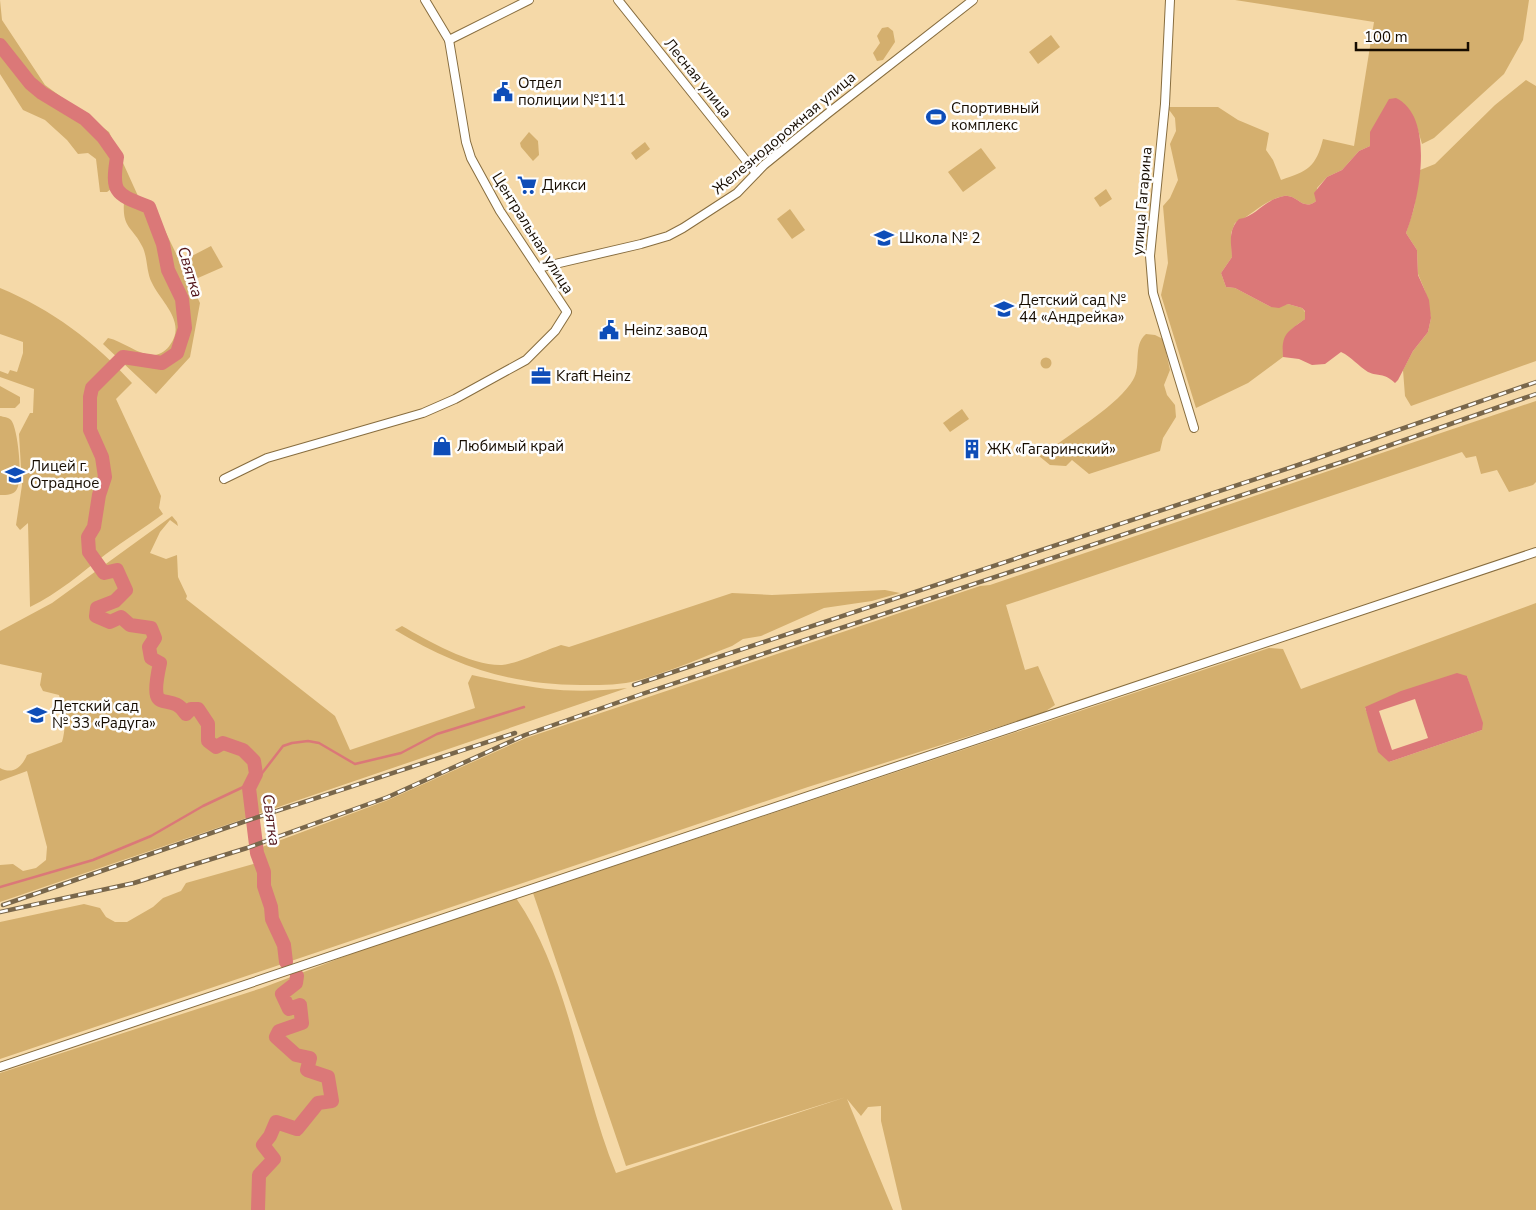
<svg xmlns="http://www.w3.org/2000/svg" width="1536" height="1210" viewBox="0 0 1536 1210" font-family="'Nunito Sans',sans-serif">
	<rect width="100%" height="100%" fill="#f5d9a8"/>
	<!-- green -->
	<g fill="#d4af6e" fill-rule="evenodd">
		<path d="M0 0 2 20 45 85 109 132 138 196 153 206 200 303 190 357 156 394 103 344 108 338C123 341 139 356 155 355 161 354 167 350 170 345 187 322 161 302 152 283 146 272 148 257 142 246 133 227 122 229 124 202L111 189 107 192H100L96 159 88 153 78 154 67 140 45 120 23 110 0 74Z"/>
		<path d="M1235 0H1529L1523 40 1504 74 1434 138 1422 144 1417 127 1380 118 1370 136V146L1359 151 1342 170 1327 177 1317 188 1316 201C1303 212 1297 194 1284 196 1264 200 1253 215 1235 223L1231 233 1232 257 1221 273 1226 287 1235 288 1271 307 1288 304 1302 308 1305 312V319C1289 330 1282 336 1283 357L1248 383 1196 408 1161 295 1168 263 1163 206 1170 198 1178 180 1170 144 1176 131 1175 118 1167 107H1218L1238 120 1269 133 1266 150 1273 160 1281 180C1308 171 1316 167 1323 139L1354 146 1374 22Z"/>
		<polygon points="888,27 893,31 895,42 883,60 877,61 873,53 880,43 877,36 882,28"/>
		<polygon points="1051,35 1060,47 1038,64 1029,52"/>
		<polygon points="1526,80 1536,86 1536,361 1411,406 1405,396 1403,370 1413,351 1428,332 1431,318 1425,291 1418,274 1417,250 1406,233 1414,208 1420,170 1435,164 1495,105"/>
		<polygon points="529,132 538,141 539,155 533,161 521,147 520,143"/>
		<polygon points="645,142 650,149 636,160 631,153"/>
		<polygon points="981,148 996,168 963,192 948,172"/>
		<polygon points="1106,189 1112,199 1100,207 1094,198"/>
		<polygon points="790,209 805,230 792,239 777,219"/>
		<polygon points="211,246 223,267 198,278 192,271 188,258"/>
		<path d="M0 288C51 309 95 342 132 383L116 399 161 496 159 508 163 514C144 528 125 540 106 554 81 573 59 593 30 607L28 523 20 530 16 525 22 485 19 434 30 413H33L34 389 0 377V371L8 374 10 370 17 372 23 353V342L0 334Z"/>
		<path d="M1146 334 1155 335 1163 339 1170 370 1164 385 1167 395 1175 405 1176 417 1163 438 1160 451 1089 474 1072 460 1066 466 1050 465 1039 456 1051 449C1074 431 1119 404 1133 380 1142 366 1132 346 1146 334Z"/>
		<circle cx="1046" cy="363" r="5.5"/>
		<polygon points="0,386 20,397 20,403 15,408 0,408"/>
		<polygon points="1536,401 1536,482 1533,485 1509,492 1497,470 1481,474 1476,456 1466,458 1462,452 1006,605 1025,670 1038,666 1055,705 1043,713 808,787 0,1059 0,922 84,904 100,908 106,917 115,922 127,922 153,907 163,898 181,891 186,883 264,861 262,847 388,800 526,738 980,586 990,585"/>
		<polygon points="962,409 969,419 950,432 943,423"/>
		<path d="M0 416C4 417 8 417 11 420 18 428 23 479 17 489 14 495 7 495 0 495Z"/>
		<path d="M172 516 177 522 178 526 170 520 160 532 150 553 166 559 177 555 178 577 187 596 186 599 335 716 350 750 475 708 468 683 472 675C529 688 567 695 627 688L0 902V865L13 864 23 871 36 868 46 860 47 847 27 771 0 781V768C13 775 22 767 27 755L62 742C67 725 64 712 59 695L43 691 40 685 42 673 0 664V631L52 603Z"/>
		<path d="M885 590 900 593 872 601 824 608 761 636 743 639 732 646C701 658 671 671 639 680 622 685 603 685 586 685 514 686 456 667 395 630L402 626C428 641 472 666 502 665 516 664 546 650 561 645L569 647 732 593 772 595Z"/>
		<path d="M1536 603V1210H902L881 1121V1106L868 1107 861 1116 847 1099 893 1210H0V1073L262 988 450 916 516 898C570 976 580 1086 616 1173L846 1097 626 1166 533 893 1269 648 1283 649 1301 689ZM1467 676 1482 730 1389 762 1365 708Z"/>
	</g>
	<!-- water -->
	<g fill="#db7878" fill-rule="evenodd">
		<path d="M1396 98C1436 117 1419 201 1406 233L1417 250 1418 275 1429 300 1431 318 1428 332 1413 351 1398 380 1395 383C1383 372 1379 377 1368 372 1358 366 1352 357 1341 352L1325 364 1312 365 1299 359 1283 357C1281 334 1287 332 1305 319V311L1302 308 1288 304 1279 308 1271 307 1235 288 1226 287 1221 273 1232 257C1231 243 1228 230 1239 219 1257 216 1263 200 1284 196 1297 194 1303 212 1316 201L1314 193 1327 177 1342 170 1359 151 1370 146V132L1389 99Z"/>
		<path d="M1457 673 1467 676 1483 723 1482 730 1389 762 1378 752 1365 707 1401 691ZM1415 699 1428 738 1392 750 1379 711Z"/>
	</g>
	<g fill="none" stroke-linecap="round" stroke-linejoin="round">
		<!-- stream -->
		<polyline stroke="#db7878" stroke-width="2.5" points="0,887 93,860 151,836 203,806 256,781 283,746 292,743 308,741 319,743 355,764 401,753 437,734 524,707"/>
		<!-- river -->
		<g stroke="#db7878" stroke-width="14">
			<path d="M0 45 30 83 42 93 85 119 103 137 117 157C111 194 116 194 149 207L163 244 168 270 182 299 185 328 177 353 162 363 123 357 92 388 90 397V430L102 457 105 477 99 495 94 527 88 537 89 552 104 573 117 570 126 590 115 601 97 608 96 616 110 622 121 617 130 625 151 628 155 638 149 647 151 658 160 663C147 722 170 688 186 714L191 709H198L208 724V741L216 747 223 743 243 750 254 761 256 774 249 788 257 853 264 872V886L271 907 272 919 284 945 286 962"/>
			<polyline points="258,1210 259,1175 274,1159 263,1145 270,1136 276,1122 297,1129 318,1103 332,1101 328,1077 307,1070 310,1058 296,1055 276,1037 279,1031 302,1023 300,1005 289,1009 282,994 296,983 297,976"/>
		</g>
		<defs>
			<g id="street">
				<polyline points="618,0 756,173"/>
				<polyline points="1170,0 1165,104 1150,256 1153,293 1194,428"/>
				<polyline points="449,40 529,0"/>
				<polyline points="538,268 641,244 668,236 683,228 737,193 764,165 827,114 973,0"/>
				<polyline points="224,479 267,458 423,413 455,399 526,360 555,331 567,312 500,211 471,158 466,142 449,40 425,0"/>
				<polyline points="0,1067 1536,552"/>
			</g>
		</defs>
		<!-- street casing -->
		<use href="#street" stroke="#876d3f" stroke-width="10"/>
		<!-- street -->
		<use href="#street" stroke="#fff" stroke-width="8"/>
		<defs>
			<g id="rail">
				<polyline points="634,685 1298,465 1536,382"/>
				<polyline points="3,905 243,822 515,733"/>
				<polyline points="0,912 134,883 247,848 388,797 525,735 642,694 1342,462 1536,394"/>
			</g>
		</defs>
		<!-- rail casing -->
		<use href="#rail" stroke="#79674b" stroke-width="4.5"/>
		<!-- rail -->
		<use href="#rail" stroke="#fefefe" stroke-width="2.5" stroke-dasharray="8" stroke-linecap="butt"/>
	</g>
	<!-- icons -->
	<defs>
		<symbol id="civic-bare" viewBox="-9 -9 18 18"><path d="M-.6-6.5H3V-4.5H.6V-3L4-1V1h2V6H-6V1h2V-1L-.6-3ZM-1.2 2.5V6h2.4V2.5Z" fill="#0e4db8" stroke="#fefefe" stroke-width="2.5" paint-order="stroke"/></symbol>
		<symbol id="stadium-bare" viewBox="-9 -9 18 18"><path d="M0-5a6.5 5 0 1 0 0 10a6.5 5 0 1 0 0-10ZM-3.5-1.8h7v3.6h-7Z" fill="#0e4db8" stroke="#fefefe" stroke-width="2.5" paint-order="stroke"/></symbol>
		<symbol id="supermarket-bare" viewBox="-9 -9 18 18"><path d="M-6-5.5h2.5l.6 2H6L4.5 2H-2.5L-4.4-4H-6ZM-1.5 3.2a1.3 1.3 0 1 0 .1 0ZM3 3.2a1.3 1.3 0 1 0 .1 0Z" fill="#0e4db8" stroke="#fefefe" stroke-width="2.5" paint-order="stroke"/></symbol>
		<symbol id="school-bare" viewBox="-9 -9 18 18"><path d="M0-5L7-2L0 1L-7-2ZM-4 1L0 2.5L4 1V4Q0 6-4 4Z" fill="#0e4db8" stroke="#fefefe" stroke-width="2.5" paint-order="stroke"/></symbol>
		<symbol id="office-bare" viewBox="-9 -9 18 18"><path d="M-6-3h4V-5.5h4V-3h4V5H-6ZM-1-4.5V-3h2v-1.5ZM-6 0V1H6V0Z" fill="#0e4db8" stroke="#fefefe" stroke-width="2.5" paint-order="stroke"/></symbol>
		<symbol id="shop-bare" viewBox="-9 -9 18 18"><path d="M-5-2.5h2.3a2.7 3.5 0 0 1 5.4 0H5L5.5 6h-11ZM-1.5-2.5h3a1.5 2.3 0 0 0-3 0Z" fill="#0e4db8" stroke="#fefefe" stroke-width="2.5" paint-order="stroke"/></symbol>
		<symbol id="building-bare" viewBox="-9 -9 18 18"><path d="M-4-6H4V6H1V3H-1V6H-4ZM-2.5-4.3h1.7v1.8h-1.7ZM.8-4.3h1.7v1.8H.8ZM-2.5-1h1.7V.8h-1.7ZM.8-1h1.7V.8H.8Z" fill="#0e4db8" stroke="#fefefe" stroke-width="2.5" paint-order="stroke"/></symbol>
	</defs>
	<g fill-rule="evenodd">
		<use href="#civic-bare" x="489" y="78" width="28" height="28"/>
		<use href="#stadium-bare" x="922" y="103" width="28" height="28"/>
		<use href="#supermarket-bare" x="513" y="171" width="28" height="28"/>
		<use href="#school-bare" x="870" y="224" width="28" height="28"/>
		<use href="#school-bare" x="990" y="295" width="28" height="28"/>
		<use href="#civic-bare" x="595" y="316" width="28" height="28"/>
		<use href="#office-bare" x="527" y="362" width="28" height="28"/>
		<use href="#shop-bare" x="428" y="432" width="28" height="28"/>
		<use href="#building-bare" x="958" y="435" width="28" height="28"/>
		<use href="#school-bare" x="1" y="461" width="28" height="28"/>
		<use href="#school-bare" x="23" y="701" width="28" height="28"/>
	</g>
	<g text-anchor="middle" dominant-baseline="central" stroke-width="5" stroke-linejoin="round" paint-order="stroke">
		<!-- street labels -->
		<g font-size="15" fill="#160c00" stroke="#fefefe">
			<text transform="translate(698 78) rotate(51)">Лесная улица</text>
			<text transform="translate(784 133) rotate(-40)">Железнодорожная улица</text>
			<text transform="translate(1142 201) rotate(-85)">улица Гагарина</text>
			<text transform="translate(533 233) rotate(58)">Центральная улица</text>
		</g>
		<!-- poi labels -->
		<g font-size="15" fill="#160c00" stroke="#fefefe" text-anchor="start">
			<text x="518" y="83">Отдел<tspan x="518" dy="17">полиции №111</tspan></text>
			<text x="951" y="108">Спортивный<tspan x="951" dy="17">комплекс</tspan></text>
			<text x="542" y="185">Дикси</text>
			<text x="899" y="238">Школа № 2</text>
			<text x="1019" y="300">Детский сад №<tspan x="1019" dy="17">44 «Андрейка»</tspan></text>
			<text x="624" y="330">Heinz завод</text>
			<text x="556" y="376">Kraft Heinz</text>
			<text x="457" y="446">Любимый край</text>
			<text x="987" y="449">ЖК «Гагаринский»</text>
			<text x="30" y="466">Лицей г.<tspan x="30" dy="17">Отрадное</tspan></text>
			<text x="52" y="706">Детский сад<tspan x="52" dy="17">№ 33 «Радуга»</tspan></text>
		</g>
		<!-- water labels -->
		<g font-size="16" font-style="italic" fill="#511318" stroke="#fefefe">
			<text transform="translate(190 272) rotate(73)">Святка</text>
			<text transform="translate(271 820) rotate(82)">Святка</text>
		</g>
	</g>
	<!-- scale -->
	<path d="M1356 42v8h112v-8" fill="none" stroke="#160c00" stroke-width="2.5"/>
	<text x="1364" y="42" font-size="15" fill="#160c00" stroke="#fefefe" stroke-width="4" paint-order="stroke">100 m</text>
</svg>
